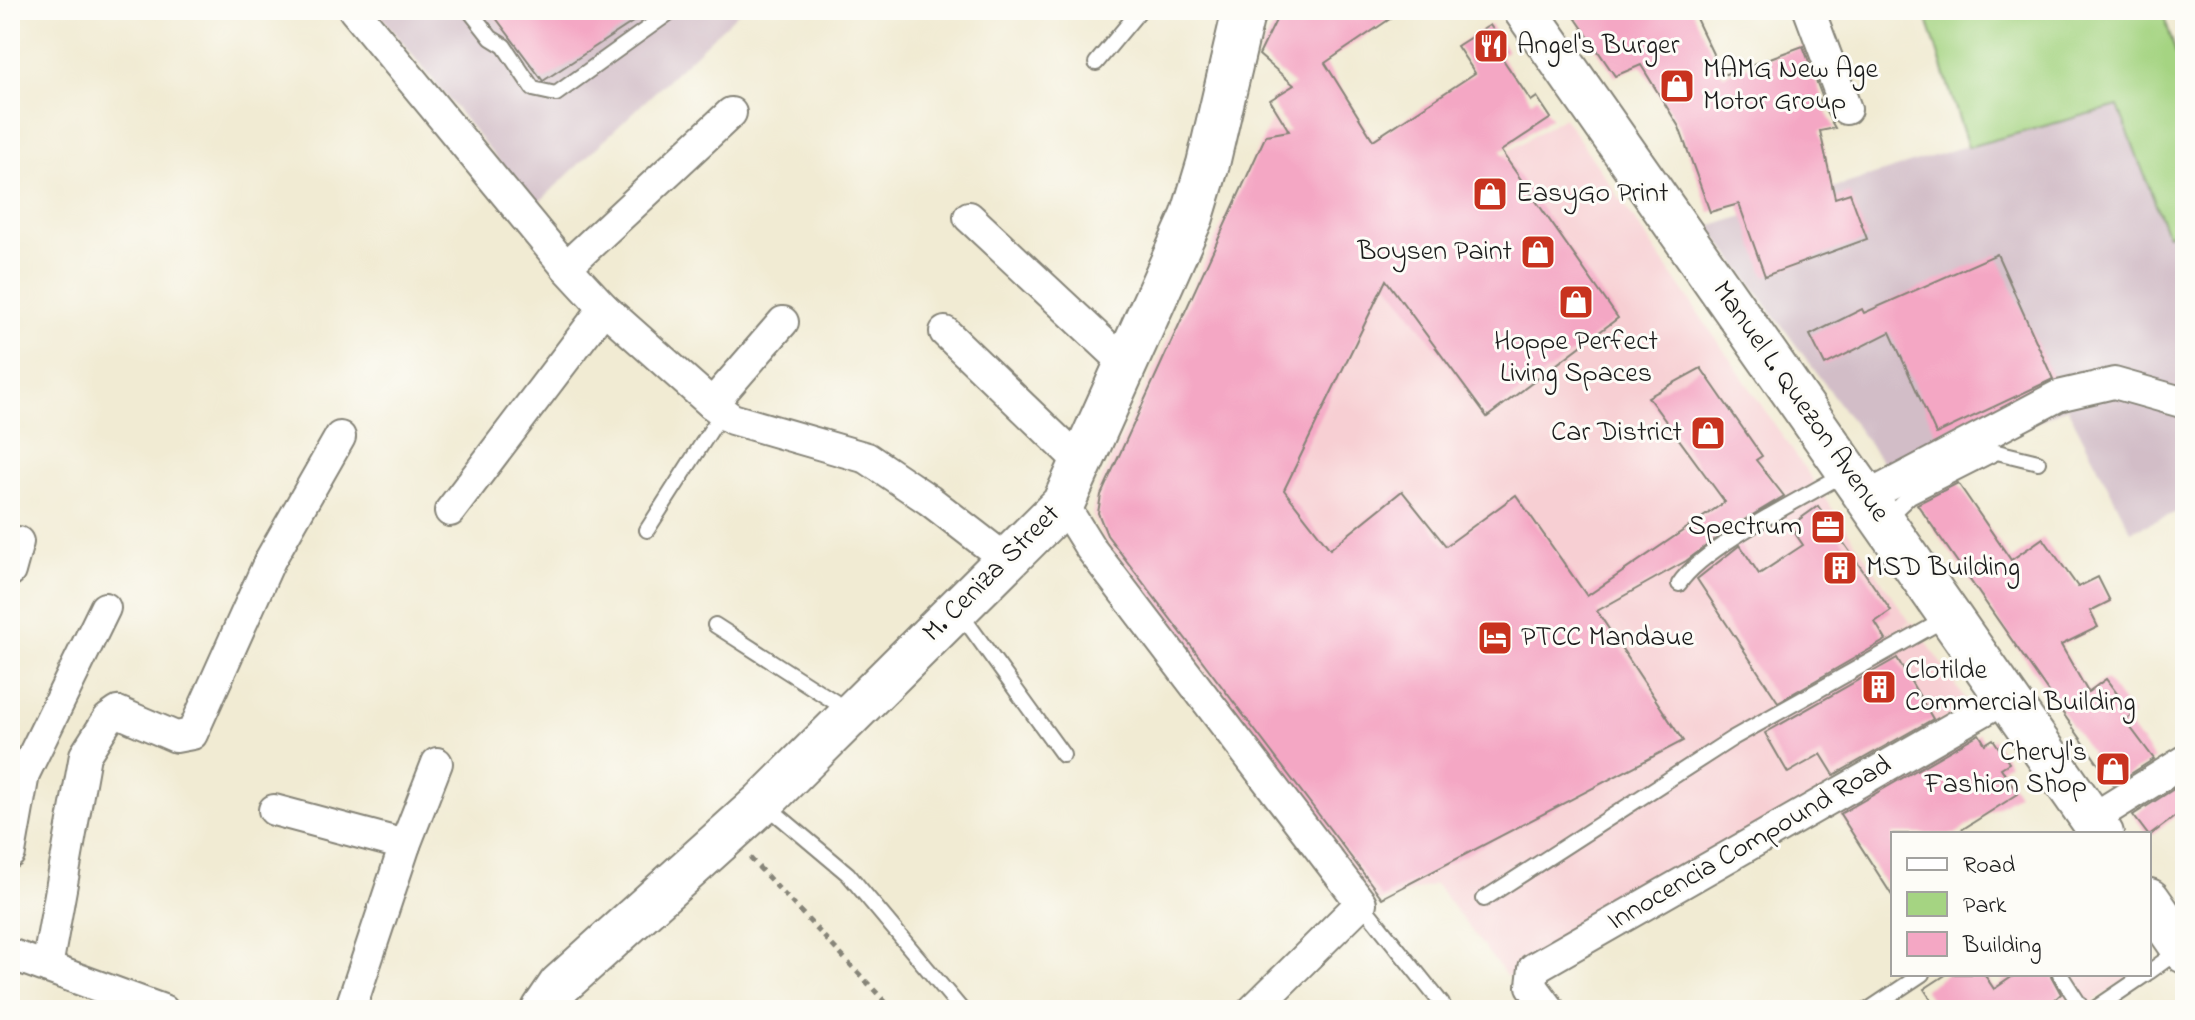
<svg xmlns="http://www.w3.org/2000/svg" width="2195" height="1020" viewBox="0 0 2195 1020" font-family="'Indie Flower',sans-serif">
	<rect width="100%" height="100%" fill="#fdfcf7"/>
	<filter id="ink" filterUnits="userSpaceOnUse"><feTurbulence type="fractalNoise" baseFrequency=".0125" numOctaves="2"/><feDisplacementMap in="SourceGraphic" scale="16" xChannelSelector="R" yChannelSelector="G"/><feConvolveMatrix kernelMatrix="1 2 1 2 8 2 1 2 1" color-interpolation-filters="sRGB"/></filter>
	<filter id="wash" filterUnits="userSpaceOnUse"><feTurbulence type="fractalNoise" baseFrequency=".006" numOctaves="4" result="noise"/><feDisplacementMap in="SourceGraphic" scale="32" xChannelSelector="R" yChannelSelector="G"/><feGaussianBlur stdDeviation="1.8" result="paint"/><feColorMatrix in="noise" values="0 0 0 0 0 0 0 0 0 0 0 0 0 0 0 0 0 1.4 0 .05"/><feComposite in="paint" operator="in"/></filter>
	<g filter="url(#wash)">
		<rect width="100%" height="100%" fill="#f1ebd3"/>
		<!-- built -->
		<g fill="#f7cfd3">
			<polygon points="1273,116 1362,241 1564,117 1910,622 1884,638 1913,622 1969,705 1507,977 1435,884 1377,903 1101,536 1092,514 1097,489"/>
			<polygon points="1997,974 2133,974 2081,1010 2023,1010"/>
		</g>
		<!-- industrial -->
		<g fill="#d2bdc7">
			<polygon points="376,10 741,10 535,206"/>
			<polygon points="2118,106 2166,234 2185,230 2185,509 2131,531 2067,407 1902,489 1709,227 1956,149"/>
		</g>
		<!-- green -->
		<polygon fill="#a5d482" stroke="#60784f" stroke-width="2" points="1924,10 2162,10 2185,81 2185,230 2167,234 2118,106 1968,147"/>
		<g id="blocks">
			<!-- building -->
			<g fill="#f4a7c4">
				<polygon points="490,10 651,10 543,81"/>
				<polygon points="1281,10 1403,10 1325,63 1373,140 1475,73 1457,46 1490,25 1507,51 1500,55 1531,101 1537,97 1551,118 1501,151 1618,318 1487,417 1386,280 1284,490 1330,549 1402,491 1446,546 1516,495 1587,596 1725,502 1648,397 1701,368 1762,456 1756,460 1784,496 1726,531 1686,561 1597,611 1683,741 1382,898 1107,535 1098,513 1101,495 1266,135 1289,131 1270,100 1294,85 1259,55"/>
				<polygon points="1570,10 1692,10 1723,75 1803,46 1823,99 1819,100 1835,128 1820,131 1835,198 1850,193 1867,239 1765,276 1739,204 1710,212 1679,127 1641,65 1615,76"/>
				<polygon points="1997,254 2053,379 1936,434 1890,332 1825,365 1810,335 1862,309 1864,313"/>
				<polygon points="1958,483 2011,560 2043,538 2078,587 2098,577 2110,601 2090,611 2098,627 2061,645 2088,692 2106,679 2133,715 2125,720 2154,759 2113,785 1917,504"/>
				<polygon points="1818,506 1891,611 1875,622 1886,640 1778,702 1697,579 1740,545 1759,574 1803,545 1790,526"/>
				<polygon points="1897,658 1933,719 1834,775 1821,754 1788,773 1765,733"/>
				<polygon points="1979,734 1985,744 1993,739 2009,763 2001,768 2018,794 1955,834 1893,834 1893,897 1840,814"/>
				<polygon points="2185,782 2185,809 2149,836 2133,815"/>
				<polygon points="1947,974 1984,974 1994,989 2016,974 2050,974 2061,994 2043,1010 1938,1010 1924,989"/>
			</g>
		</g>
	</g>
	<g filter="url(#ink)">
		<use href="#blocks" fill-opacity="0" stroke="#868478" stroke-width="2"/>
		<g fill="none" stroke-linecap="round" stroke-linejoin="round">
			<defs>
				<g id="lane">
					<polyline points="469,10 491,38 504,46 533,89 556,94 673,10"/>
					<polyline points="1096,63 1140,10"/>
					<polyline points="1887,518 1910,496 1997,452 2038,462"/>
					<polyline points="647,530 723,411"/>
					<path d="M1679 584C1703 547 1803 498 1844 474"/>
					<polyline points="960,613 1063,755"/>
					<polyline points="715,625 849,711"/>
					<polyline points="766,805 848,874 961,1009"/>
					<polyline points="1484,899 1733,738 1945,619"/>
					<polyline points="1361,903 1442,1004"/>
					<polyline points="2149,972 2178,951"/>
					<polyline points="2060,974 2083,1010"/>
					<polyline points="1868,1010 1922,974"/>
					<polyline points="2093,1010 2146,974"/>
				</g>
				<g id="street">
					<polyline points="354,10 566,267 604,308 712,404 732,419 867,458 929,500 1008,561"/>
					<polyline points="1809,10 1846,109"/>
					<polyline points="969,217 1127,365"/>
					<polyline points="566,267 731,113"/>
					<polyline points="945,332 1081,463"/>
					<polyline points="712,404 783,322"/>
					<polyline points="1867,497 2058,396 2114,383 2185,403"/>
					<polyline points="1063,504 1091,549 1361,903 1253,1010"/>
					<polyline points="450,511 604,308"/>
					<polyline points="10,571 18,542"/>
					<polyline points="274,810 405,845"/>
					<polyline points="2092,819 2185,761"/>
					<polyline points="10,853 24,774 105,608"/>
					<polyline points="10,954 163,1010"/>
					<polyline points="47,967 85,755 108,719 118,712 176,737 192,734 270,560 340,437"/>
					<polyline points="350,1010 405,845 437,763"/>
					<polyline points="1550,1010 1532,986 1534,968 2007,697"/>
				</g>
				<g id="secondary">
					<polyline points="1525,10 2102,834"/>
					<polyline points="2149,900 2185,952"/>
					<polyline points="543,1010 560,985 763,802 1063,504 1192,217 1208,164 1244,10"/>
				</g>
			</defs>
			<!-- lane casing -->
			<use href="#lane" stroke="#868478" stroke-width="18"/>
			<!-- street casing -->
			<use href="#street" stroke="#868478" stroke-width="34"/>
			<!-- secondary casing -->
			<use href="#secondary" stroke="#868478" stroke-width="46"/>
			<!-- path -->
			<polyline stroke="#868478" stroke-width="5" stroke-dasharray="6 6" stroke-linecap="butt" points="750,858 893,1010"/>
			<!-- lane -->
			<use href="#lane" stroke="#fff" stroke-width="14"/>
			<!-- street -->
			<use href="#street" stroke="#fff" stroke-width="30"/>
			<!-- secondary -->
			<use href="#secondary" stroke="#fff" stroke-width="42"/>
		</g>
	</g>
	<!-- icons -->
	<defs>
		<symbol id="restaurant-square" viewBox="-11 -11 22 22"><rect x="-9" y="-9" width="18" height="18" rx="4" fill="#c8321e" stroke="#fdfcf7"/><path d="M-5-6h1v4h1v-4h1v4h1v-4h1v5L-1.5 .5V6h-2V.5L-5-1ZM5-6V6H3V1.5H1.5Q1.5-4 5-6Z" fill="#fff"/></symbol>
		<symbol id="shop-square" viewBox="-11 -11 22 22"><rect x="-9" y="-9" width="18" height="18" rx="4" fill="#c8321e" stroke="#fdfcf7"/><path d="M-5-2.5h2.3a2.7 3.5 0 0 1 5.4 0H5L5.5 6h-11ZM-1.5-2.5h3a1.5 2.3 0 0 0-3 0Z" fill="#fff"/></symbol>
		<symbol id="office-square" viewBox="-11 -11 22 22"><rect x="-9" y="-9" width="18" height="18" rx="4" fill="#c8321e" stroke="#fdfcf7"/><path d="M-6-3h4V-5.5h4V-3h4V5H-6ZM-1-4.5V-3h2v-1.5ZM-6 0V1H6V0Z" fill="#fff"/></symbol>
		<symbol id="building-square" viewBox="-11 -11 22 22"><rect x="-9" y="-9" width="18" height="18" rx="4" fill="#c8321e" stroke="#fdfcf7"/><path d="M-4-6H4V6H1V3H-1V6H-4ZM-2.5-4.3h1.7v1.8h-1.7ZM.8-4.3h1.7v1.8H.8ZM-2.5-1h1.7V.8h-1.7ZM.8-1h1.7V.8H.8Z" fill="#fff"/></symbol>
		<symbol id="hotel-square" viewBox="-11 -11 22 22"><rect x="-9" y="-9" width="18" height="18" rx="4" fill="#c8321e" stroke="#fdfcf7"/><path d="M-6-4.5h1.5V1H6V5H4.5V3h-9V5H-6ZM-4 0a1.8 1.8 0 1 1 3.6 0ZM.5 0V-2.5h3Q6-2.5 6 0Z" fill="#fff"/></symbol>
	</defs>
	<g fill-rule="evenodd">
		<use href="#restaurant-square" x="1471" y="26" width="40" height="40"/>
		<use href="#shop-square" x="1657" y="66" width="40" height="40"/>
		<use href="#shop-square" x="1470" y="174" width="40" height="40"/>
		<use href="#shop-square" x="1518" y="232" width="40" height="40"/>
		<use href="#shop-square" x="1556" y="282" width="40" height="40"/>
		<use href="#shop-square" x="1688" y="413" width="40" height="40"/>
		<use href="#office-square" x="1808" y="507" width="40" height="40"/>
		<use href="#building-square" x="1820" y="548" width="40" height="40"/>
		<use href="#hotel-square" x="1475" y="618" width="40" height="40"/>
		<use href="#building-square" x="1859" y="667" width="40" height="40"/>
		<use href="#shop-square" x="2093" y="749" width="40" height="40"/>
	</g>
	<g text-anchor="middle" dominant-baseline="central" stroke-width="6" stroke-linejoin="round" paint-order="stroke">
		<!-- poi labels -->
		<g font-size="28" fill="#1c1c1c" stroke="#fdfcf7" text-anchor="start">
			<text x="1517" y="46">Angel's Burger</text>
			<text x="1703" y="70">MAMG New Age<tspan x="1703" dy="32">Motor Group</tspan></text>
			<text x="1516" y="194">EasyGo Print</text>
			<text x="1512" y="252" text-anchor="end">Boysen Paint</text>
			<text x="1576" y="342" text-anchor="middle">Hoppe Perfect<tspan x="1576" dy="32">Living Spaces</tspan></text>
			<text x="1682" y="433" text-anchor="end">Car District</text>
			<text x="1802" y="527" text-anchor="end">Spectrum</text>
			<text x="1866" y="568">MSD Building</text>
			<text x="1521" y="638">PTCC Mandaue</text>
			<text x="1905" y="671">Clotilde<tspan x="1905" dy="32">Commercial Building</tspan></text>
			<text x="2087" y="753" text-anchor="end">Cheryl's<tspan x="2087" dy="32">Fashion Shop</tspan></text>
		</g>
		<!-- street labels -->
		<g font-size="28" fill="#1c1c1c" stroke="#fdfcf7">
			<text transform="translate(1800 402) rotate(55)">Manuel L. Quezon Avenue</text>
			<text transform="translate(992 574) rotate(-45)">M. Ceniza Street</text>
			<text transform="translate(1750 844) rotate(-30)">Innocencia Compound Road</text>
		</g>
	</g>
	<!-- margin -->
	<rect width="2195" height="1020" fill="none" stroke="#fdfcf7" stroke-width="40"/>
	<!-- legend -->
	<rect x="1891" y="832" width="260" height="144" fill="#fdfcf7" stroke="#a3a29f" stroke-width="2"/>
	<rect x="1907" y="858" width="40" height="12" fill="#ffffff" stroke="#a3a29f" stroke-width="2"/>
	<text x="1963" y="872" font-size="24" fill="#1c1c1c">Road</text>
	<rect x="1907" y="892" width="40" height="24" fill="#a5d482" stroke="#a3a29f" stroke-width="2"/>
	<text x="1963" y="912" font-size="24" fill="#1c1c1c">Park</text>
	<rect x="1907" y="932" width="40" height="24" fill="#f4a7c4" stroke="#a3a29f" stroke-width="2"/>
	<text x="1963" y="952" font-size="24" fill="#1c1c1c">Building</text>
</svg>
